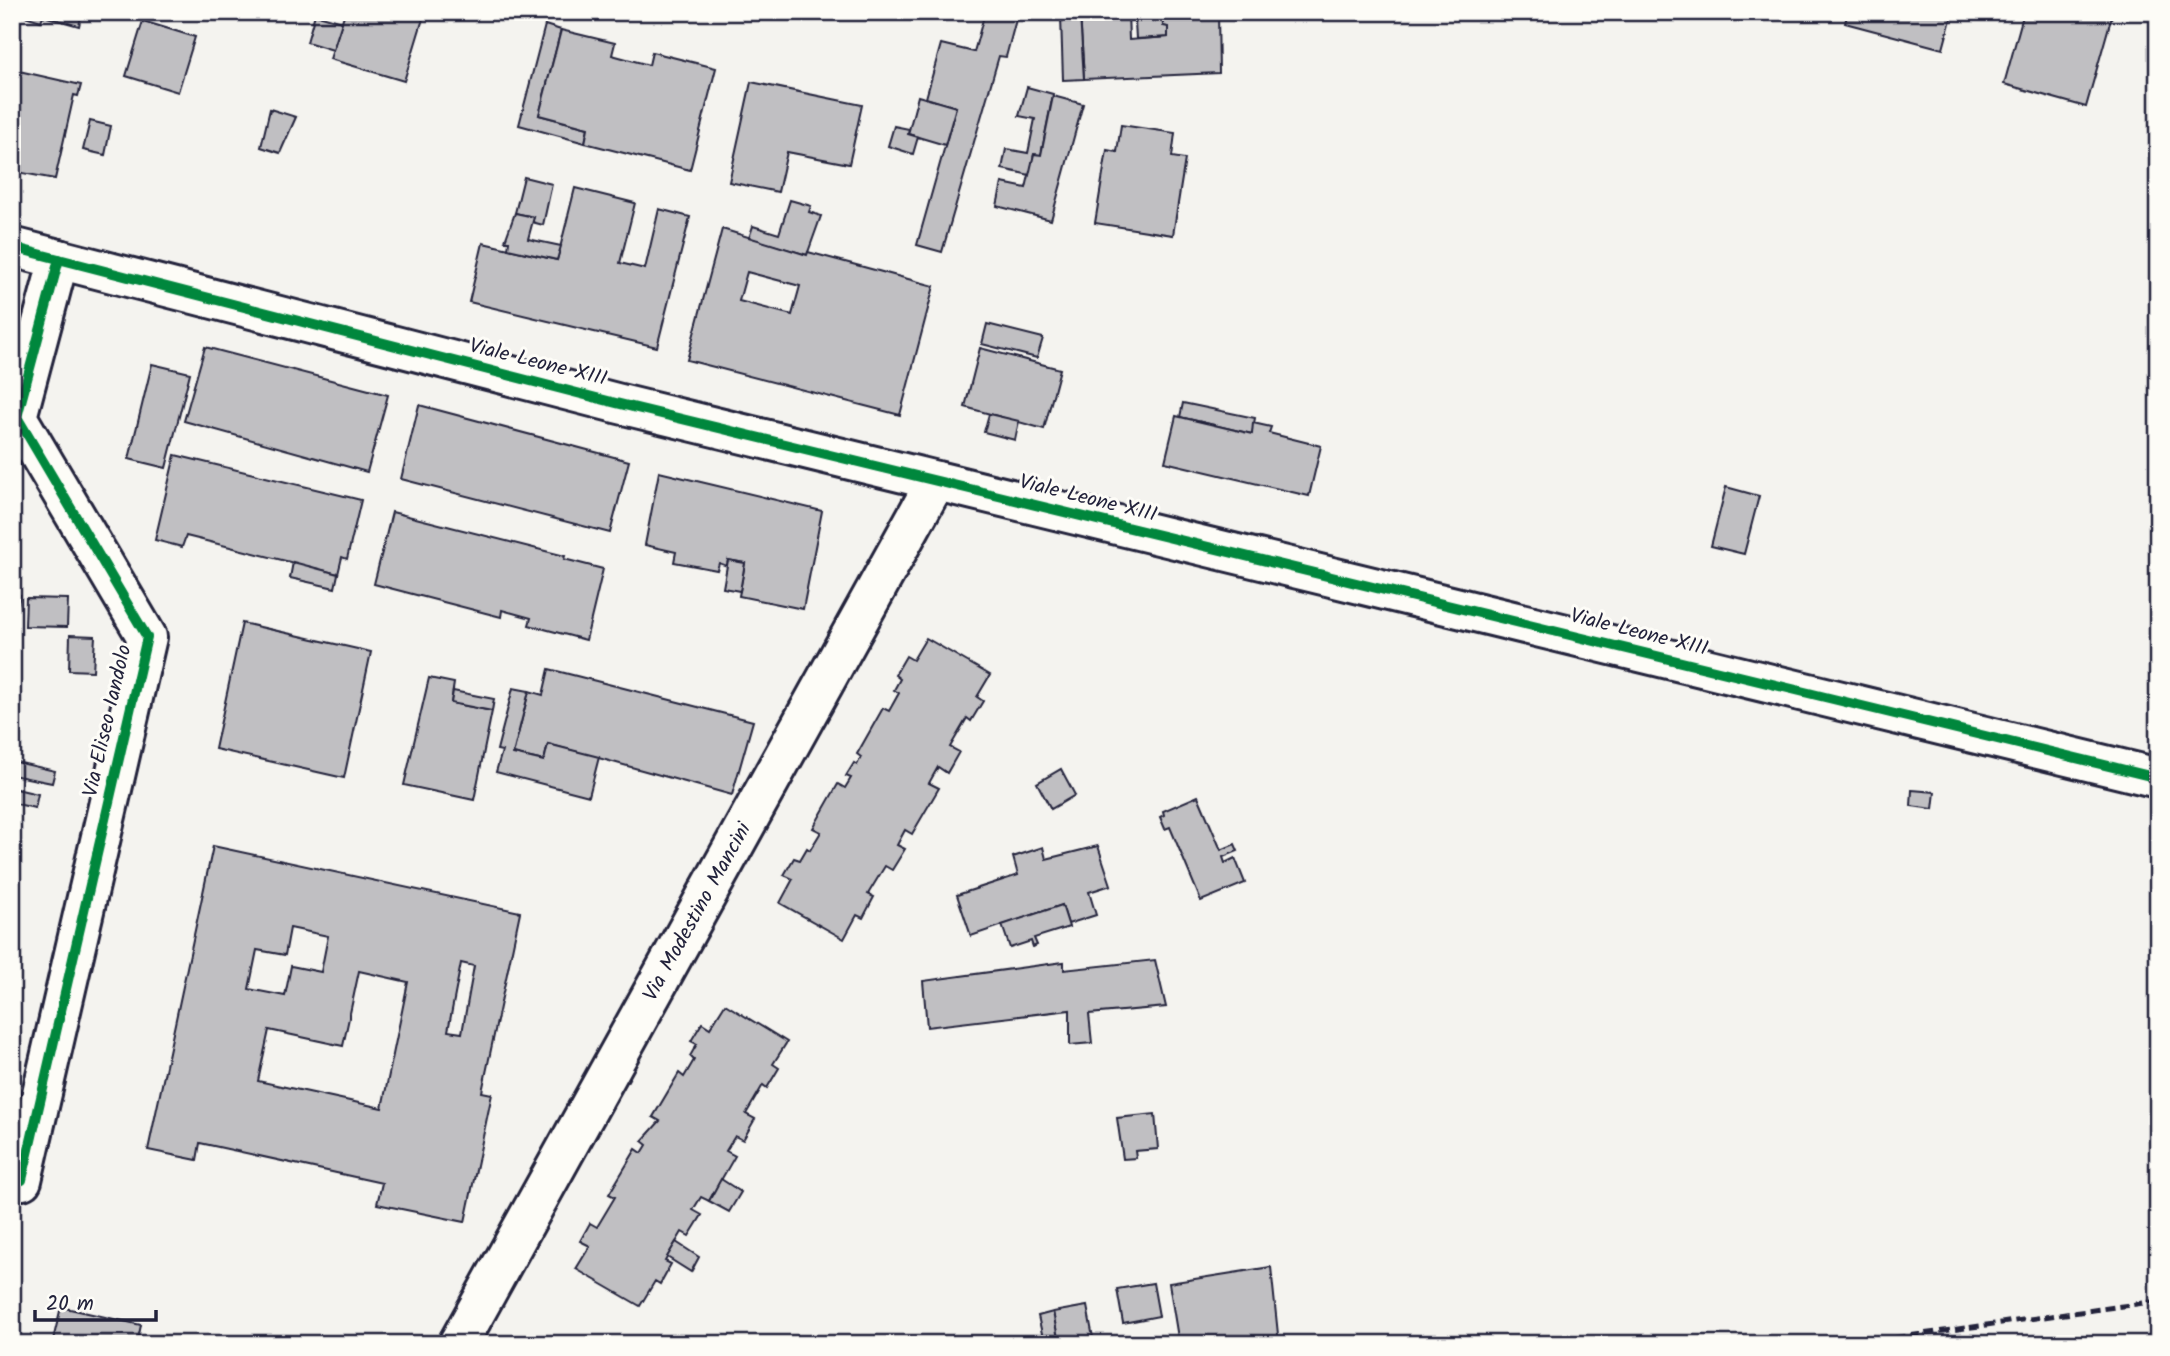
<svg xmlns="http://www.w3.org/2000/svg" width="2170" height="1356" viewBox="0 0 2170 1356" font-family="Kalam,sans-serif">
	<rect width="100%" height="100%" fill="#f4f3ef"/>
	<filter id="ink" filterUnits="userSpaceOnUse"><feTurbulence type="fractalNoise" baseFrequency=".0143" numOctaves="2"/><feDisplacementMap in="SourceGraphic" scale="14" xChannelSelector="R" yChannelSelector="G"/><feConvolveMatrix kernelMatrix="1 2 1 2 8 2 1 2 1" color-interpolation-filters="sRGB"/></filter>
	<g filter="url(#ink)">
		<!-- building -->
		<g fill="#c0bfc2" stroke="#22223b" stroke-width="2" fill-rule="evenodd">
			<polygon points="12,12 82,12 79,26 43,16 41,21"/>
			<polygon points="345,12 425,12 404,81 330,59"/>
			<polygon points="985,12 1018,12 1006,57 999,56 942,252 917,245 956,107 926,98 941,44 974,52"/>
			<polygon points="1080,12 1128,12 1129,40 1168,37 1168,27 1163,26 1162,12 1218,12 1219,73 1084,79"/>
			<polygon points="1154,12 1162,12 1163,26 1168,27 1168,37 1136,39 1135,21 1154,20"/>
			<polygon points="1848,12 1953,12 1943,49 1845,23"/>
			<polygon points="2024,12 2113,12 2086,107 2004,84"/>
			<polygon points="315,14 342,22 333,50 307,42"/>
			<polygon points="1080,15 1084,79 1063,80 1061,16"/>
			<polygon points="143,21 195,37 178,92 126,76"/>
			<polygon points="545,25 561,30 539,115 588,128 585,143 519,125"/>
			<polygon points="561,30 615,43 612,55 649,65 652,52 716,68 690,170 585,143 588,128 539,115"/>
			<polygon points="19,71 81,85 78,96 74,95 55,179 12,171 12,94"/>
			<polygon points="751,82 862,105 849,164 787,152 778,192 729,182"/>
			<polygon points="1027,87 1053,94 1041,155 1034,154 1030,175 1002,169 1006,149 1028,153 1035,119 1019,116"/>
			<polygon points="918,96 956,107 945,145 908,134"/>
			<polygon points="1053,96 1083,104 1051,220 997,206 1002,183 1026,188 1034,154 1041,155"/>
			<polygon points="270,109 296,117 280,153 261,147"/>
			<polygon points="90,121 111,126 105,155 83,150"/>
			<polygon points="1121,125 1175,133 1172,157 1185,159 1173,235 1095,223 1107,150 1117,152"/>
			<polygon points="894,126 909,129 908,134 918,137 913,154 888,146"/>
			<polygon points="524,177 552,184 543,225 532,222 534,217 515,213"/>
			<polygon points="575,188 635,203 620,263 645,269 659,209 690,217 657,347 469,302 483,243 557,260"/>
			<polygon points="790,200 811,206 809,212 821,216 807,255 749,238 753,226 779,234"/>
			<polygon points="515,213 534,217 528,239 561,246 557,260 508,249 509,241 505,241"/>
			<path d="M722 229 807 255 808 252 934 286 900 415 687 360ZM747 272 800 286 792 315 739 301Z"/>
			<polygon points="987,324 1043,338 1037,358 982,344"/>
			<polygon points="205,347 388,395 367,472 184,421"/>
			<polygon points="980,348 1060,369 1044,429 965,407"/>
			<polygon points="152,364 190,373 166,468 129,459"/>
			<polygon points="1183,403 1255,418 1252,434 1180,417"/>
			<polygon points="419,405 629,461 610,533 401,479"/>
			<polygon points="989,414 1019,421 1015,440 984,432"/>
			<polygon points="1176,416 1252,434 1253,423 1271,427 1269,433 1321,446 1309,496 1165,462"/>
			<polygon points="175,455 361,500 347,559 342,557 338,574 186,536 182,547 155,540"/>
			<polygon points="659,472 822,511 803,609 739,596 745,563 728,560 727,566 719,563 717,570 674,562 676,552 645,545"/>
			<polygon points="1726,487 1759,496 1744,554 1711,546"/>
			<polygon points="392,512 565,556 564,559 603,569 586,640 529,625 531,618 502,610 501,617 374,584"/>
			<polygon points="728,560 745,563 740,591 723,588"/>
			<polygon points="293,562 338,574 335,588 290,578"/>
			<polygon points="12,593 20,595 15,619 12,619"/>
			<polygon points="26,598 68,599 67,627 25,626"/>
			<polygon points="242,623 371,652 344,778 215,749"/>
			<polygon points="70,635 95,636 93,671 69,670"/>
			<polygon points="926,638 990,675 977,697 983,701 971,721 967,718 950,747 959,752 947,773 938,767 929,783 939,788 912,834 905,830 897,845 905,849 892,870 885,866 868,894 874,897 863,918 857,915 844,939 780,903 793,879 784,875 794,858 800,860 807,848 810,850 821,832 813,828 838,784 845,788 851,778 846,776 854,763 857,765 861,757 857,754 883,708 889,711 899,693 894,690 900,679 895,675 906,656 913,660"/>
			<polygon points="549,669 753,721 732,795 548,744 544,761 513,754 529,691 543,695"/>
			<polygon points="429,678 454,683 451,703 492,711 474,800 404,785"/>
			<polygon points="513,688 529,691 513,754 544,761 548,744 599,757 589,796 496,772 502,751 497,750"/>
			<polygon points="453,691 494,699 492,711 451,703"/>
			<polygon points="12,761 55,771 52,783 12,775"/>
			<polygon points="1061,769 1075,795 1051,809 1037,783"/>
			<polygon points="12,788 38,794 35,808 12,803"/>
			<polygon points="1912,790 1935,792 1933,809 1911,806"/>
			<polygon points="1198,796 1221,850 1235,844 1238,851 1223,857 1225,863 1235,858 1245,883 1201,901 1170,827 1165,829 1160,817 1164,815 1163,811"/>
			<path d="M213 846 520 912 482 1092 492 1094 465 1222 377 1204 382 1183 200 1143 197 1160 148 1150ZM290 928 328 936 321 972 291 966 285 996 249 989 257 950 285 955ZM461 963 474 966 462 1033 448 1031ZM359 971 408 982 382 1108 258 1081 269 1030 343 1046Z"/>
			<polygon points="1098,846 1111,885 1089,892 1096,915 1068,924 1062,905 971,936 957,895 1018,875 1013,857 1043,847 1046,859"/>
			<polygon points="1062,905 1069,927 1034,938 1037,945 1033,947 1031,941 1010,948 1002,925"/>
			<polygon points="1155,960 1166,1007 1089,1014 1092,1043 1070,1045 1070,1010 927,1027 923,981 1064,962 1064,970"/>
			<polygon points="725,1004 787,1042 773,1064 779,1068 767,1088 763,1085 746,1114 755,1119 743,1140 735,1136 726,1151 735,1156 709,1201 701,1197 693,1210 702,1215 689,1236 682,1232 665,1261 671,1264 660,1284 655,1281 640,1306 576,1269 590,1246 580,1241 590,1223 597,1227 615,1197 609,1194 636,1149 642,1153 647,1145 642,1141 660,1121 653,1117 679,1073 684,1077 694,1060 690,1056 697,1044 691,1041 702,1023 710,1028"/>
			<polygon points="1155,1114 1158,1149 1135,1151 1136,1158 1123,1159 1117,1118"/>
			<polygon points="721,1179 741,1192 729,1212 709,1201"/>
			<polygon points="676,1242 699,1257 691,1272 667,1257"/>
			<polygon points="1271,1267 1279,1344 1179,1344 1169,1283"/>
			<polygon points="1153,1283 1159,1316 1123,1323 1117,1289"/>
			<polygon points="1087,1306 1094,1343 1059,1344 1053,1312"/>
			<polygon points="61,1307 141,1325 137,1344 52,1344"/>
			<polygon points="1053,1312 1059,1344 1048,1344 1047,1337 1043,1338 1038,1316"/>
		</g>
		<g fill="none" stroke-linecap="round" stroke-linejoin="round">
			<defs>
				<g id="minor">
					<polyline points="12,1177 22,1180 147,637 17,417 59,259"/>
					<path id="s1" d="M458 1344 936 481"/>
				</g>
				<polyline id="tertiary" points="12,247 616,403 2158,778"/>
			</defs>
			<!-- minor casing -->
			<use href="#minor" stroke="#22223b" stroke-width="44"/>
			<!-- tertiary casing -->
			<use href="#tertiary" stroke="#22223b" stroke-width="44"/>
			<!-- minor -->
			<use href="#minor" stroke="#fdfcf7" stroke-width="38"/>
			<!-- tertiary -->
			<use href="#tertiary" stroke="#fdfcf7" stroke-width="38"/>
			<!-- rail -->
			<polyline stroke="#22223b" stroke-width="5" stroke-dasharray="10 5" stroke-linecap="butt" points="1851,1344 2158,1301"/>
			<defs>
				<g id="cycleway">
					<polyline points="12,247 616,403 2158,778"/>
					<polyline points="12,1177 22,1180 147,637 17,417 59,259"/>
				</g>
			</defs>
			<!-- cycleway casing -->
			<use href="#cycleway" stroke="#fdfcf7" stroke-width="15"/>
			<!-- cycleway -->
			<use href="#cycleway" stroke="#00873e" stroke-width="10"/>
		</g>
	</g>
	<g text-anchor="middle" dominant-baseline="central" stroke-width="6" stroke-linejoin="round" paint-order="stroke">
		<!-- street labels -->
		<g font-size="21" fill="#22223b" stroke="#fdfcf7">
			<text transform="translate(538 363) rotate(14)">Viale Leone XIII</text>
			<text transform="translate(1088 499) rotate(14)">Viale Leone XIII</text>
			<text transform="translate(1639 633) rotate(14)">Viale Leone XIII</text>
			<text transform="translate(108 721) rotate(-77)">Via Eliseo Iandolo</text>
			<text stroke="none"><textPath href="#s1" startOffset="494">Via Modestino Mancini</textPath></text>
		</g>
	</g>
	<!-- margin -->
	<rect width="2170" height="1356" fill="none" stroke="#fdfcf7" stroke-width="42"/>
	<rect x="21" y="21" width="2128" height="1314" fill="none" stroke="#22223b" stroke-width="2.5" filter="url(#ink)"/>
	<!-- scale -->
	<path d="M35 1310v10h121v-10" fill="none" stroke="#22223b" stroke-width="3.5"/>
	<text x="46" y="1310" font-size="21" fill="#22223b" stroke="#fdfcf7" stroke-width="5" paint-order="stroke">20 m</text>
</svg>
